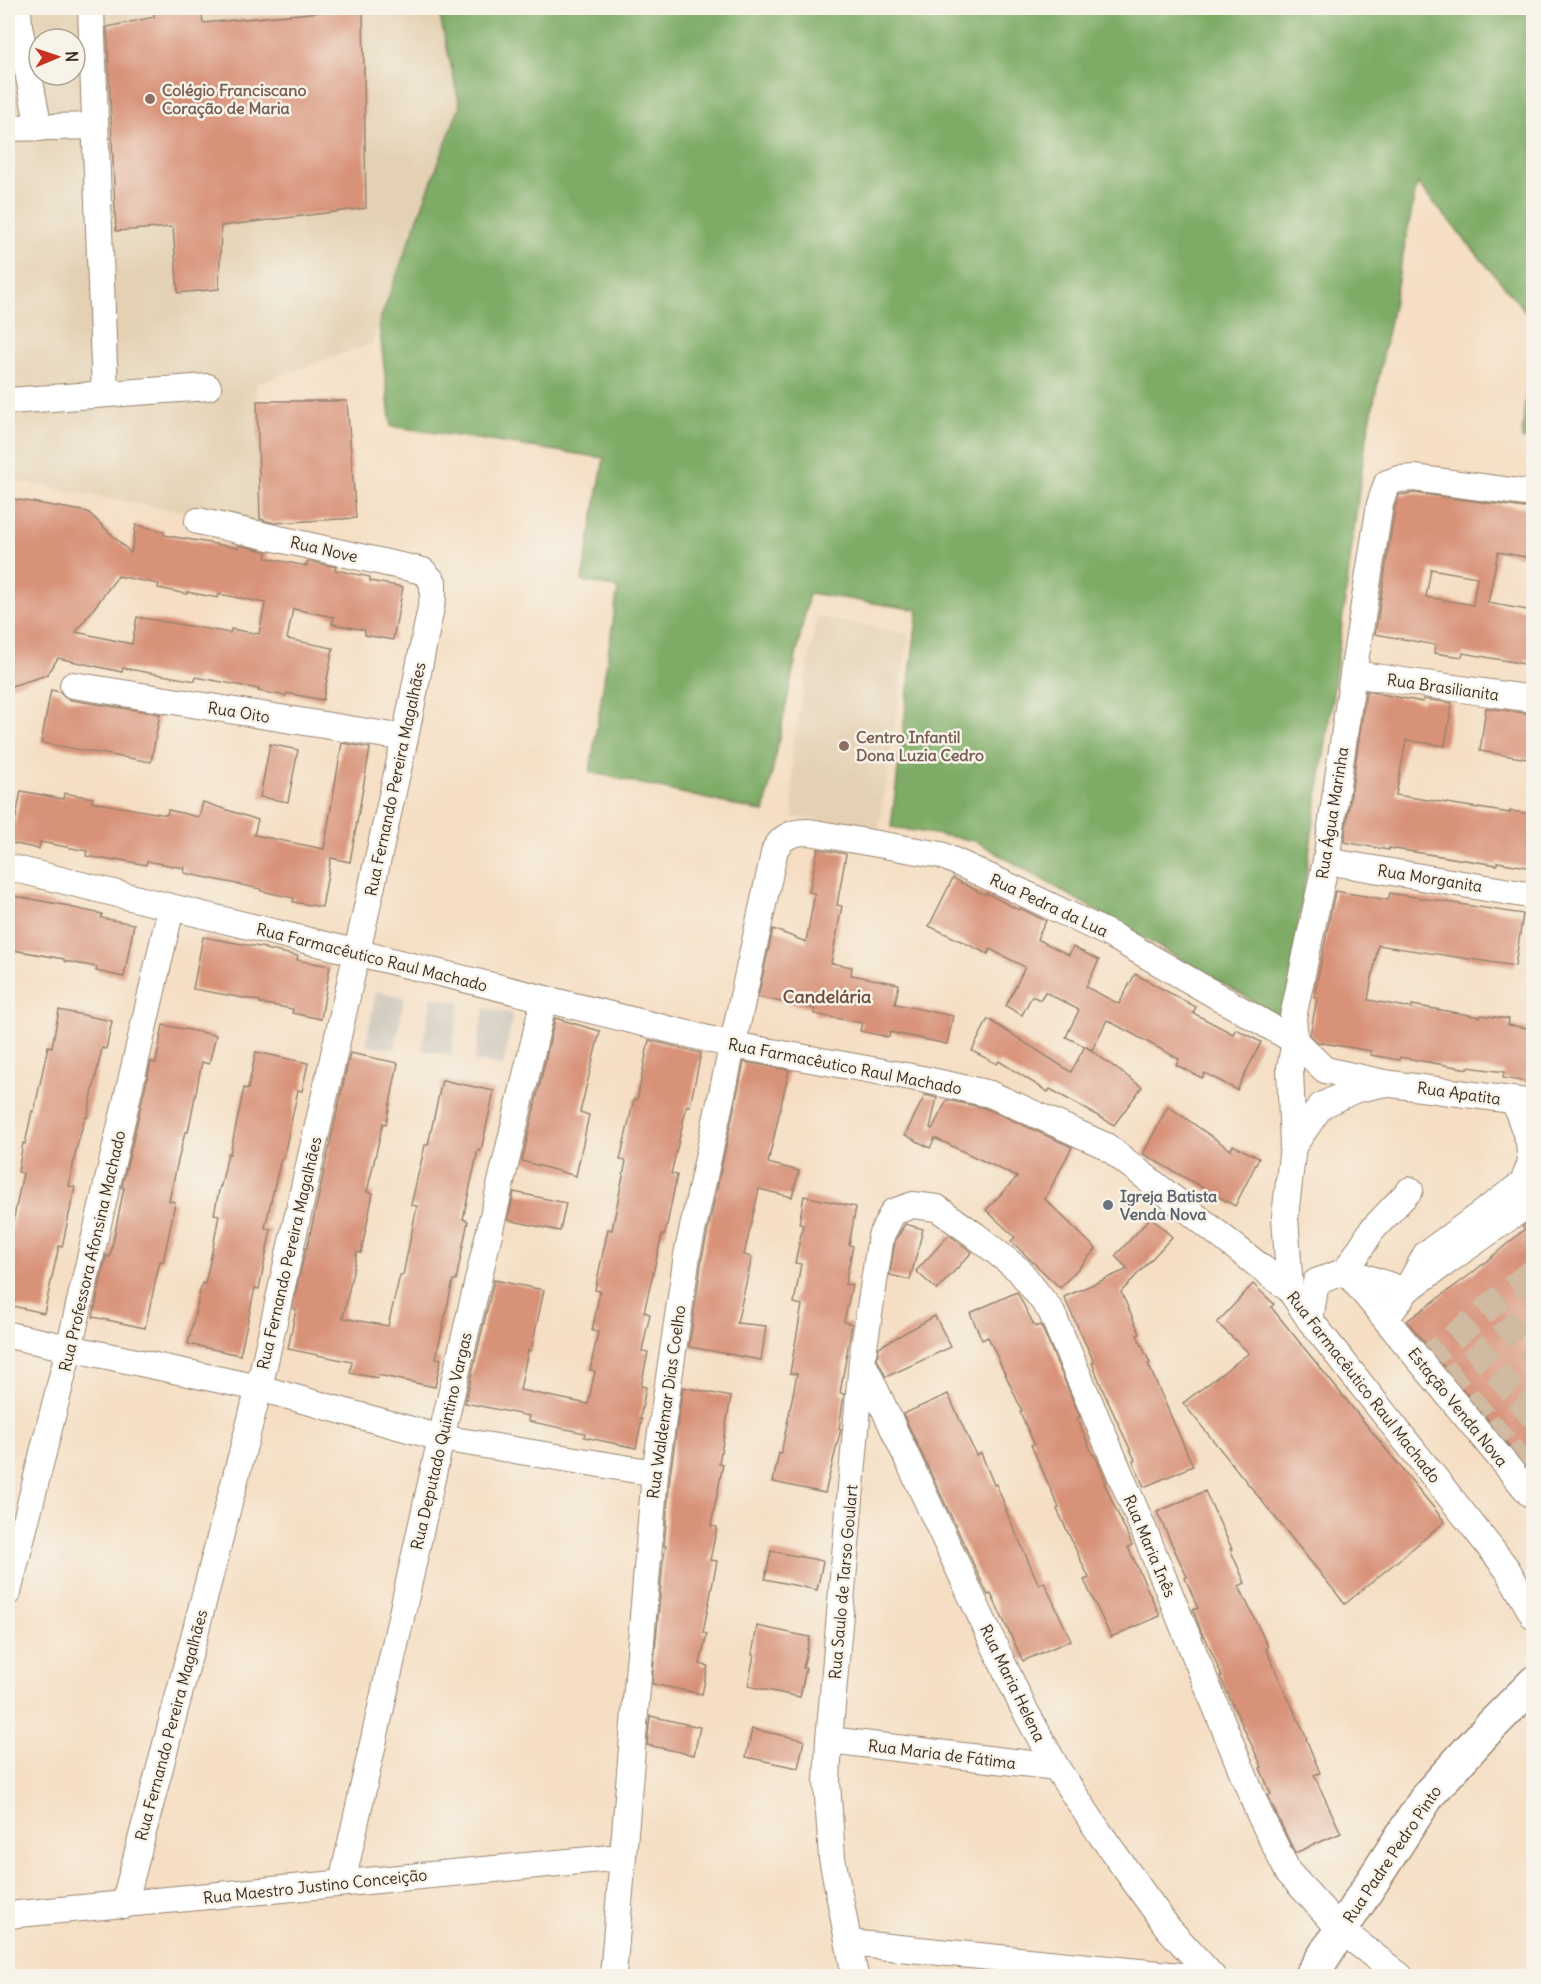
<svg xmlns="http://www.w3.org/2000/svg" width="1541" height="1984" viewBox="0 0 1541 1984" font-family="Delius,sans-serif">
	<rect width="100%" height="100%" fill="#f7f3e8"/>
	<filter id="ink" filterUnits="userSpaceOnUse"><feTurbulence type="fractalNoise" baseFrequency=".0167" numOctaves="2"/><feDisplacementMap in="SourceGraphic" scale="12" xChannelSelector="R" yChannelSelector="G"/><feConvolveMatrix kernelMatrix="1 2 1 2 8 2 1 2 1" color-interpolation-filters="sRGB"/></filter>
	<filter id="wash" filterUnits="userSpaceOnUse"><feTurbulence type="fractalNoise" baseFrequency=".008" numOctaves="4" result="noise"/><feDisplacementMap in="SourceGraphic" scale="24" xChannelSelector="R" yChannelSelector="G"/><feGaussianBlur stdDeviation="1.35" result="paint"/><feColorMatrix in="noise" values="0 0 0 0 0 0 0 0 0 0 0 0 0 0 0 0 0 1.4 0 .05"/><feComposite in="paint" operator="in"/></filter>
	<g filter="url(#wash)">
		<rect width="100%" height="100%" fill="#f5dec3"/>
		<!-- built -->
		<g fill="#e4d1b4" fill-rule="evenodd">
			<path d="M8 8H438L460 105 372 344 257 383 260 526 8 480ZM39 39H75V75H39Z"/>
			<polygon points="817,617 909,634 879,828 793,817 792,749"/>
		</g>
		<!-- industrial -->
		<g fill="#cbc3b8">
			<polygon points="376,991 404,997 395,1049 366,1044"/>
			<polygon points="432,997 460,1003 451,1055 422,1050"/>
			<polygon points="484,1008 513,1014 503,1066 474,1061"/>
		</g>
		<!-- forest -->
		<polygon fill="#7eac66" stroke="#5c6b42" stroke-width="1.5" points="438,8 1533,8 1533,440 1522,439 1532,319 1417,183 1364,452 1331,708 1284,1019 976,841 891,827 918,610 809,593 764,812 590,772 618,588 582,581 604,458 391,426 379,323 460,105"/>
		<g id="blocks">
			<!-- building -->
			<g fill="#d89278" fill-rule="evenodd">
				<polygon points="154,8 201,8 203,23 363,8 366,208 221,226 219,289 178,293 173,227 116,231 107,27 154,17"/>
				<polygon points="257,401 347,401 356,518 274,523 260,519"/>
				<path d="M1414 493 1533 509V546L1532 558 1498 552 1488 603 1533 611V660L1525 659V664L1463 653 1462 657 1434 653 1435 645 1375 634 1395 508 1399 495ZM1431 569 1477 577 1473 605 1426 597Z"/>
				<path d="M8 498 88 512 131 553 136 525 164 531V535L238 548 239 545 267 552 266 558 306 566 308 561 336 567 335 570 370 577V581L403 587 393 640 365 635V630L332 624 334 617 293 609 287 639 333 648 323 700 287 693 286 696 258 691 259 689 196 677 195 681 123 668 122 672 58 658 47 675 8 687ZM118 576 159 584 158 588 187 594V592L218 598 219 594 265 603 259 634 231 629 230 633 137 617 132 644 76 632Z"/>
				<polygon points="51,690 60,692 64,697 71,700 160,714 151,762 41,743"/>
				<polygon points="1366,691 1423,702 1423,699 1452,703 1445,746 1406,740 1396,795 1510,813 1510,811 1533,814 1533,868 1497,862 1497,865 1389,848 1389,850 1344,842"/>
				<polygon points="1486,708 1533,714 1533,760 1480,751"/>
				<polygon points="342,743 370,748 350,862 331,858 322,907 293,902 294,898 261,891 261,889 184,873 185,868 147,861 146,865 115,859 115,861 86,856 87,851 40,842 39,849 11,843 21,791 63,799 64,793 93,798 92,802 167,815 168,810 199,817 203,802 258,820 254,835 324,849"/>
				<polygon points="270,744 298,750 288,802 260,797"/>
				<polygon points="818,849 846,854 837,905 842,906 831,963 852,967 851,975 899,984 895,1004 953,1016 947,1044 890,1032 889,1037 860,1031 862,1023 814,1014 815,1009 758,997 773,929 806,942 815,893 809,892"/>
				<polygon points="953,878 985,895 986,893 1019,910 1020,908 1046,921 1037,939 1069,955 1073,947 1099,960 1086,987 1119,1004 1135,974 1196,1007 1193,1013 1233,1034 1236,1029 1261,1042 1237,1090 1205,1073 1202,1078 1176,1065 1179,1059 1107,1020 1092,1050 1066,1037 1079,1010 1045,992 1040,1000 1032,996 1022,1015 1006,1006 1025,967 990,949 988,954 929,926"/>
				<polygon points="1335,891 1388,900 1390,893 1523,914 1515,966 1378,945 1368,1000 1412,1008 1412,1005 1480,1017 1481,1015 1509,1019 1508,1025 1533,1029 1533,1083 1503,1078 1504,1072 1468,1067 1468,1069 1400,1057 1399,1060 1371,1055 1371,1051 1317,1042 1310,1035 1317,998 1314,997"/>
				<polygon points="8,895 69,906 69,907 102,914 101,918 134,924 124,977 96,971 97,967 64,961 64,959 8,949"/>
				<polygon points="203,937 265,948 265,949 298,956 297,960 330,966 321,1019 292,1013 293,1009 260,1003 260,1001 193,989"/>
				<polygon points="59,1010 112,1021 106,1049 102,1048 87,1118 85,1117 76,1150 69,1186 75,1187 62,1247 59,1246 44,1313 8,1305 8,1242 9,1242 23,1173 18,1172 23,1143 25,1144 32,1111 34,1112 48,1046 52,1047"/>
				<polygon points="555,1018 600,1031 580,1112 589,1115 576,1176 522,1161"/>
				<polygon points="988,1019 1071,1072 1085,1046 1142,1087 1114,1125 1050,1089 1048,1092 999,1061 997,1064 972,1051"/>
				<polygon points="163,1025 216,1035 209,1064 202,1062 188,1132 185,1132 177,1165 169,1201 175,1202 169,1234 163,1262 160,1261 145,1328 93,1317 106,1256 110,1257 124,1188 122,1187 151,1062 156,1063"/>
				<polygon points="649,1040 701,1053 690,1106 687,1105 671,1174 677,1175 665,1235 662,1235 644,1312 650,1314 642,1351 648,1352 641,1386 646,1387 640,1419 642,1419 636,1448 584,1437 585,1433 528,1421 529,1416 465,1403 494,1280 544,1290 531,1351 528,1350 520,1390 588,1404 595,1371 590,1370 598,1332 592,1331 600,1291 595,1290 608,1229 612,1230 626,1161 620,1160 634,1099 637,1100"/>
				<polygon points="256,1052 308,1063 302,1091 298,1090 283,1160 281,1159 273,1192 265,1228 271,1229 259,1289 255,1288 240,1355 188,1344 202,1283 205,1284 213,1247 219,1215 214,1214 220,1186 221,1186 228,1153 230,1154 244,1088 248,1089"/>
				<polygon points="350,1053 398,1063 386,1124 383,1123 367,1192 373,1193 361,1253 357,1252 343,1318 388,1326 400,1275 403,1275 417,1206 411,1205 425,1145 428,1145 442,1080 494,1091 481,1151 478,1150 463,1219 468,1221 456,1280 453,1280 436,1358 441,1359 435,1387 378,1375 378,1378 350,1373 352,1362 288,1349 296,1309 292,1308 306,1248 307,1248"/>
				<polygon points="744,1062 789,1070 768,1163 799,1171 792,1197 759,1189 744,1255 752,1257 737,1323 766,1326 761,1360 689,1347 702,1258"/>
				<polygon points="925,1095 937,1098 930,1128 932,1129 947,1100 985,1108 1072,1147 1045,1199 1096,1249 1060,1288 1011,1241 1015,1237 986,1210 1017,1177 935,1138 930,1148 905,1135"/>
				<polygon points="1168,1106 1231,1150 1233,1145 1259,1158 1235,1206 1143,1154"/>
				<polygon points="514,1192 566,1203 560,1231 508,1220"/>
				<polygon points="804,1196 856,1207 849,1245 853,1246 845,1284 852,1285 844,1322 852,1324 840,1393 844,1394 839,1429 841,1429 825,1493 773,1482 779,1453 781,1454 797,1374 790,1373 802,1305 794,1303 801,1264 795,1263 803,1225 799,1224"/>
				<polygon points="1151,1217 1172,1237 1121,1292 1140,1334 1137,1335 1150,1363 1148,1364 1193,1466 1144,1487 1133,1461 1135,1460 1105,1395 1092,1363 1094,1362 1064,1297 1128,1269 1115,1256"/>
				<polygon points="1533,1219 1533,1475 1407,1321 1471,1274 1525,1229 1522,1227"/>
				<polygon points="905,1224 923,1229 910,1280 890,1275 895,1241"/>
				<polygon points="949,1235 972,1252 937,1290 916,1271"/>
				<polygon points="1253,1284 1274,1304 1271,1307 1445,1522 1345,1604 1183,1403 1249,1353 1217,1323"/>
				<polygon points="1017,1292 1035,1327 1040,1325 1043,1330 1080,1417 1077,1418 1093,1455 1095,1455 1106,1482 1104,1483 1132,1545 1128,1547 1160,1616 1111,1637 1084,1580 1089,1578 1057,1509 1059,1508 1031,1445 1034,1444 1020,1412 1022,1411 988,1337 982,1340 970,1313"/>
				<polygon points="935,1316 951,1347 886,1377 877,1359 879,1347"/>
				<polygon points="683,1387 731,1397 719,1463 723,1464 711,1526 717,1527 710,1560 717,1561 703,1633 707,1634 700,1664 708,1666 702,1694 652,1684 663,1561 666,1546 664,1546 670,1475"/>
				<polygon points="948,1394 976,1455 981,1453 994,1485 996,1484 1007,1510 1006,1511 1039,1585 1044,1582 1071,1640 1023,1661 991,1594 988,1595 903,1414"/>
				<polygon points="1205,1491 1232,1549 1230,1549 1245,1583 1239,1586 1268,1647 1266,1648 1280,1681 1307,1738 1306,1739 1320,1773 1314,1775 1341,1833 1295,1853 1273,1807 1268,1796 1271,1794 1260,1768 1262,1767 1232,1703 1220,1676 1222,1676 1205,1637 1203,1636 1193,1610 1198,1608 1185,1578 1187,1577 1157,1512"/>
				<polygon points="771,1551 823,1561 817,1590 765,1579"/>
				<polygon points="757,1626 810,1637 803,1668 806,1668 800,1697 748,1686 754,1655 752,1655"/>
				<polygon points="650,1716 700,1727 694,1755 647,1745"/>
				<polygon points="752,1729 804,1740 798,1768 746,1757"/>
			</g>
		</g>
	</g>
	<g filter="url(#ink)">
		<use href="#blocks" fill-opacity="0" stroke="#988470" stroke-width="1.5"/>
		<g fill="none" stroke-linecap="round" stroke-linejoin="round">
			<!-- minor-tunnel -->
			<g stroke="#d0baa2" stroke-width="26" stroke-dasharray="26 13" stroke-linecap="butt">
				<polyline points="1422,1363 1534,1270"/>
				<polyline points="1441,1387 1534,1310"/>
				<polyline points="1465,1415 1534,1358"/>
				<polyline points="1486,1441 1534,1401"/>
				<polyline points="1507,1466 1534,1444"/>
			</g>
			<defs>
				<g id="minor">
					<polyline points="18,8 19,26 39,128"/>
					<polyline points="91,8 105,394"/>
					<polyline points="8,128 95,126"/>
					<polyline points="8,401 208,387"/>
					<polyline points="1353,674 1534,699"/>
					<polyline points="73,685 405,738"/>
					<polyline points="1326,861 1534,896"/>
					<polyline points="8,867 733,1045 922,1079 990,1094 1106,1146 1290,1290 1310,1320 1507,1569 1534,1617"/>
					<polyline points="1293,1146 1321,1106 1354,1090 1381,1084"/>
					<polyline points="1346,1271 1530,1494"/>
					<polyline points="1347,1271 1406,1291"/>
					<polyline points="1411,1287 1534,1200"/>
					<polyline points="1290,1290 1285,1217 1293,1146 1290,1068 1295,1041 1293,1017 1326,861 1353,674 1380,504 1387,483 1399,479 1414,478 1534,494"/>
					<polyline points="1386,1319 1406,1291 1426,1254 1523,1183 1531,1162 1529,1142 1514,1100"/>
					<polyline points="1310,1320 1316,1282 1346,1271 1372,1230 1410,1190"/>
					<polyline points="8,1335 259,1388 441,1438 655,1473"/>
					<polyline points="862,1361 1022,1705 1056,1767 1101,1835 1168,1928 1212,1976"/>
					<polyline points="8,1592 69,1349 171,908"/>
					<polyline points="829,1740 1056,1767"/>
					<polyline points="342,1883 441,1438 544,999"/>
					<polyline points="124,1905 259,1388 405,738 433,597 433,582 423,571 198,521"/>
					<polyline points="8,1915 622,1857"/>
					<polyline points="849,1943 1180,1976"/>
					<path d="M613 1976 655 1473 687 1255 775 849C784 835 793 832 809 832L941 855 1011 887 1113 936 1295 1041 1325 1070 1384 1083 1534 1103"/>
					<polyline points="855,1976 832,1858 827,1782 829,1740 862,1360 881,1236 893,1212 913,1205 937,1208 975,1235 1019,1270 1051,1311 1148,1540 1259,1813 1288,1872 1341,1930 1400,1976"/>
				</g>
				<polyline id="highway" points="1311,1976 1429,1794 1488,1729 1534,1683"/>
			</defs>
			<!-- minor casing -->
			<use href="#minor" stroke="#988470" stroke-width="28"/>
			<!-- highway casing -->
			<use href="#highway" stroke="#988470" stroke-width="36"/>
			<!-- minor -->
			<use href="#minor" stroke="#fff" stroke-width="26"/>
			<!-- highway -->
			<use href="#highway" stroke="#fff" stroke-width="33"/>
		</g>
	</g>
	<!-- markers -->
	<g fill="#8d6e63" stroke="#f7f3e8" stroke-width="2">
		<circle cx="150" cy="99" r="6"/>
		<circle cx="844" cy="746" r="6"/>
	</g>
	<circle fill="#6b7280" stroke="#f7f3e8" stroke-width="2" cx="1108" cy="1205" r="6"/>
	<g text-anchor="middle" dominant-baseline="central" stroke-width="5" stroke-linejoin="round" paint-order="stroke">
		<!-- education labels -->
		<g font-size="16" font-weight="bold" fill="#785e54" stroke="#f7f3e8" text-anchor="start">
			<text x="162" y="90">Colégio Franciscano<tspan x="162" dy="18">Coração de Maria</tspan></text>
			<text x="856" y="737">Centro Infantil<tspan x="856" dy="18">Dona Luzia Cedro</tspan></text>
		</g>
		<!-- street labels -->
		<g font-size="16" fill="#3b2a1e" stroke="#f7f3e8">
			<text transform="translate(324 549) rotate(13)">Rua Nove</text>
			<text transform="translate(1443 687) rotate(8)">Rua Brasilianita</text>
			<text transform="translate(239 712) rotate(9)">Rua Oito</text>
			<text transform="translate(395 779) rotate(-78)">Rua Fernando Pereira Magalhães</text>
			<text transform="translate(1332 813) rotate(-81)">Rua Água Marinha</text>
			<text transform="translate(1430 878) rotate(9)">Rua Morganita</text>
			<text transform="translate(1049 905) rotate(25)">Rua Pedra da Lua</text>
			<text transform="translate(372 957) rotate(14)">Rua Farmacêutico Raul Machado</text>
			<text transform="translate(845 1066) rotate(11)">Rua Farmacêutico Raul Machado</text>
			<text transform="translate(1459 1093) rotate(8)">Rua Apatita</text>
			<text transform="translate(92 1251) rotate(-77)">Rua Professora Afonsina Machado</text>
			<text transform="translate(289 1253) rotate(-77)">Rua Fernando Pereira Magalhães</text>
			<text transform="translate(1364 1387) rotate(52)">Rua Farmacêutico Raul Machado</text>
			<text transform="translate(666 1402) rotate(-82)">Rua Waldemar Dias Coelho</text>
			<text transform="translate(1458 1407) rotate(51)">Estação Venda Nova</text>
			<text transform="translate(441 1441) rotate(-77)">Rua Deputado Quintino Vargas</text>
			<text transform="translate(1150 1546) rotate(67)">Rua Maria Inês</text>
			<text transform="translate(843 1582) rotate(-85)">Rua Saulo de Tarso Goulart</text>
			<text transform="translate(1013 1683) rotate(64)">Rua Maria Helena</text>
			<text transform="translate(171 1725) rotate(-75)">Rua Fernando Pereira Magalhães</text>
			<text transform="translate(942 1754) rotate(7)">Rua Maria de Fátima</text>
			<text transform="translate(1392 1854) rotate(-56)">Rua Padre Pedro Pinto</text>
			<text transform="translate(315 1886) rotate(-6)">Rua Maestro Justino Conceição</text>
		</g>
		<!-- worship labels -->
		<g font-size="16" font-weight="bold" fill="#5b616d" stroke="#f7f3e8" text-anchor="start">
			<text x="1120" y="1196">Igreja Batista<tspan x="1120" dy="18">Venda Nova</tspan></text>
		</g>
		<!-- neighbourhood labels -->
		<g font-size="18" font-weight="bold" fill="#724e3e" stroke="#f7f3e8">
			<text x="827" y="996">Candelária</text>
		</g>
	</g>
	<!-- margin -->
	<rect width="1541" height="1984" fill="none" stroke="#f7f3e8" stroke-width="30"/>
	<!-- north arrow -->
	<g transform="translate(57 57) rotate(88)"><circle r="28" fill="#f7f3e8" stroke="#aca397" stroke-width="1.5"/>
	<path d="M0-4.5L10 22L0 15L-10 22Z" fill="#c8321e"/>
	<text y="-9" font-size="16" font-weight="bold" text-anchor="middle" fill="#3b2a1e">N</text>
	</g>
</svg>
